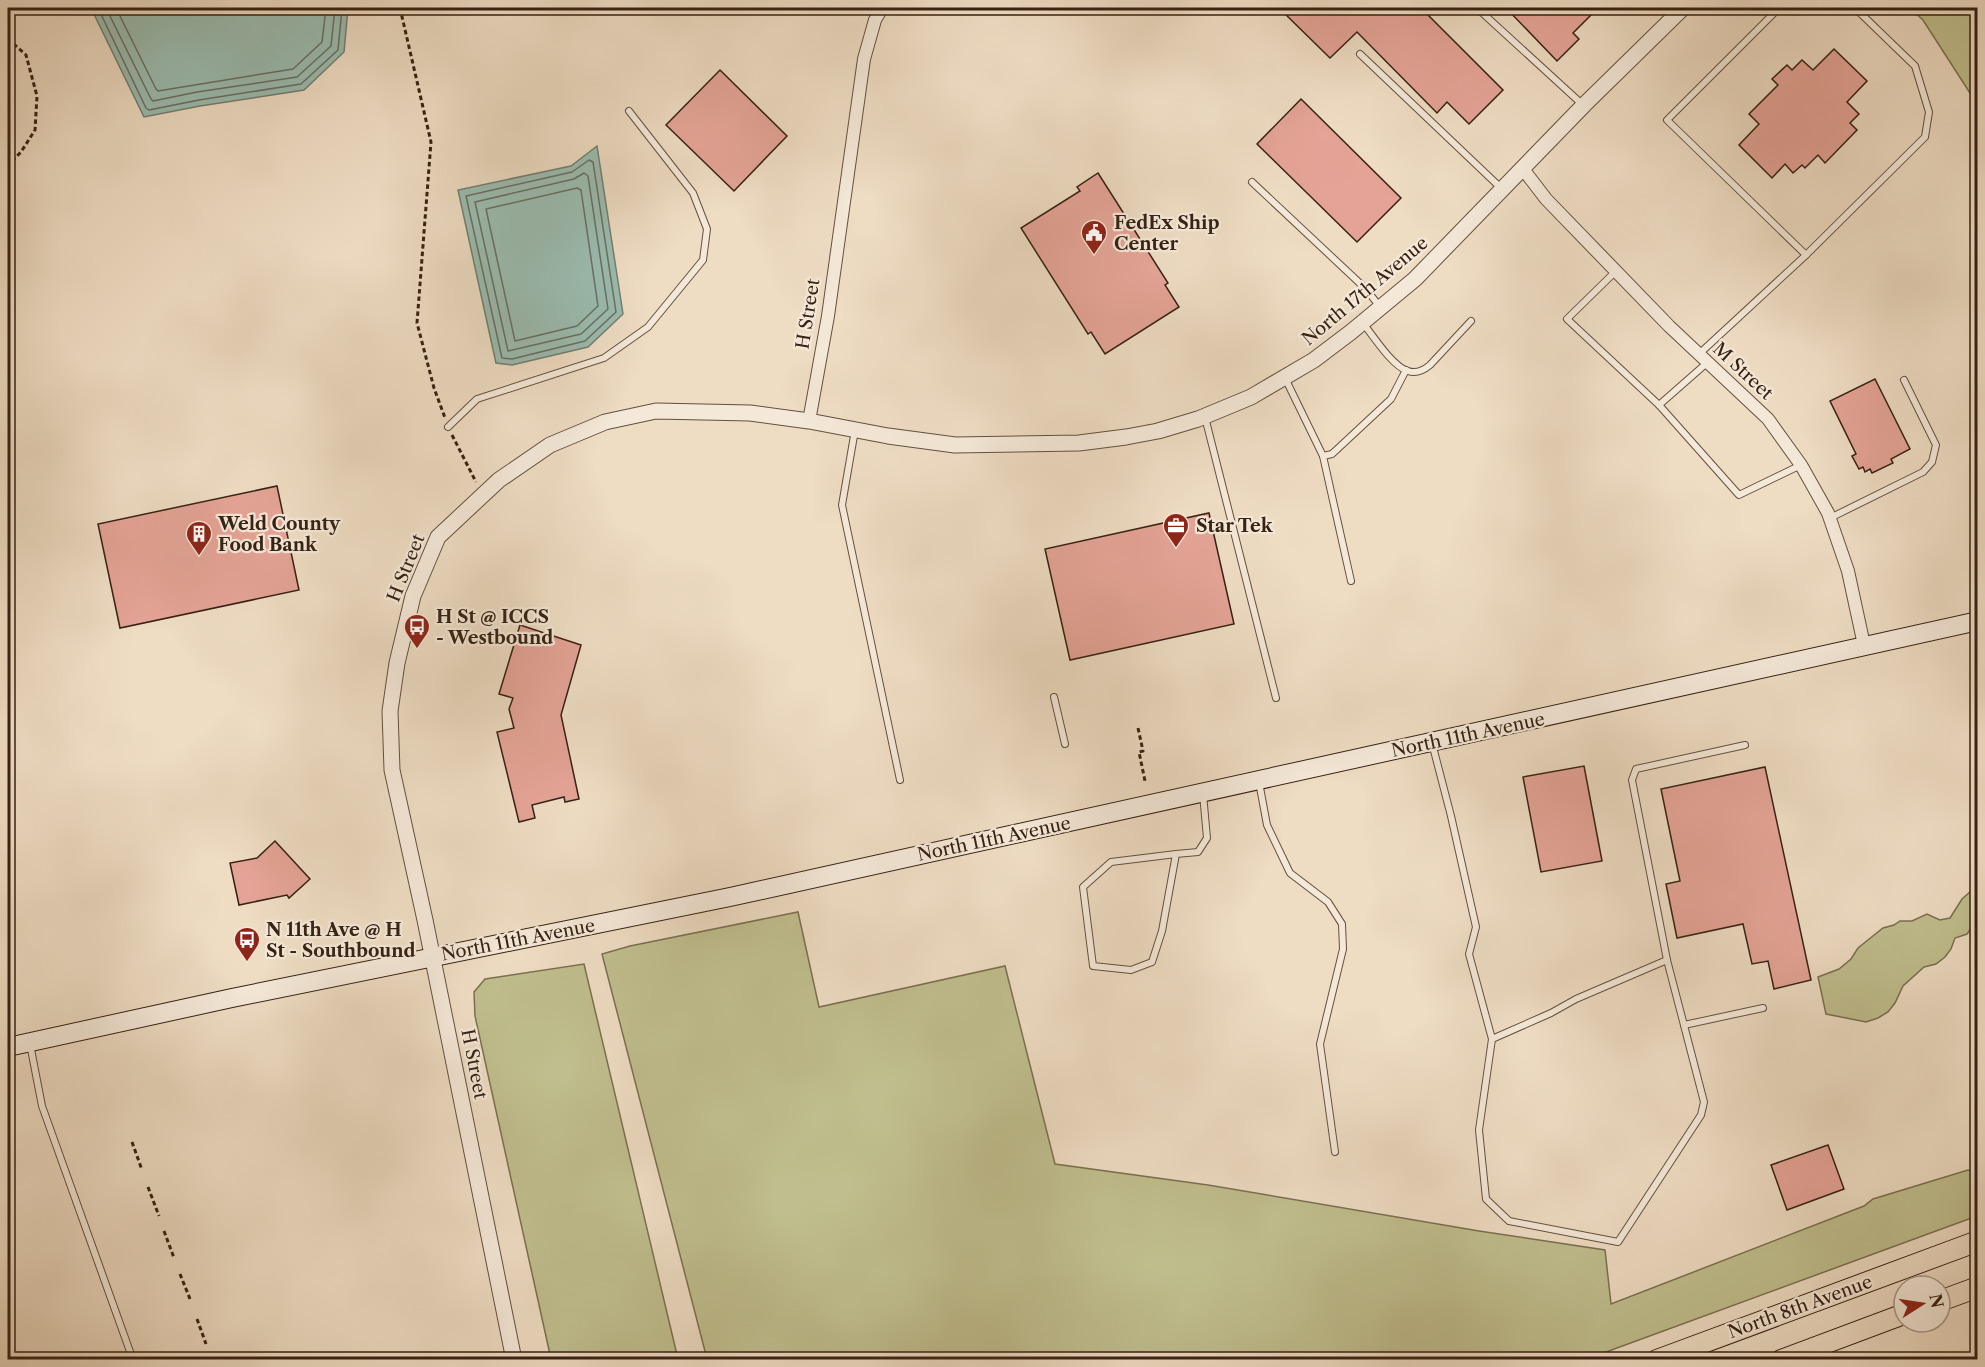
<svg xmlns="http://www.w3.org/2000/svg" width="1985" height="1367" viewBox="0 0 1985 1367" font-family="'Libre Caslon Text',serif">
	<rect width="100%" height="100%" fill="#eedcc3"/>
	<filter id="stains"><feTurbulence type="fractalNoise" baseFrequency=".00333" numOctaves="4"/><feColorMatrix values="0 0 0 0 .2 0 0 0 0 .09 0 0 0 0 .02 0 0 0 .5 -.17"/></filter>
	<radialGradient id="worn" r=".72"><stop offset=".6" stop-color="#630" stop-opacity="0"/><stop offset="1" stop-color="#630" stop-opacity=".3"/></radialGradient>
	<!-- green -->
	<g fill="#c0be8e" stroke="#7b7050" stroke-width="1.5">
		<polygon points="1910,8 1977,8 1977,104 1923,20"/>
		<polygon points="1977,886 1977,926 1972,927 1967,934 1955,938 1951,949 1945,957 1936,964 1924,967 1903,986 1895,1003 1888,1012 1878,1018 1866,1022 1826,1014 1818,977 1839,969 1851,959 1858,948 1883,928 1894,925 1900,921 1912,921 1927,914 1940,920 1950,918 1962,899"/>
		<polygon points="798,912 819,1007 1005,966 1055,1164 1208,1185 1479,1231 1605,1250 1611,1304 1864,1206 1873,1199 1968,1170 1977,1172 1977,1216 1587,1359 707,1359 602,954 630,946"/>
		<polygon points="584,964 678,1359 551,1359 475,1016 474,992 485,979"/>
	</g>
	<!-- water -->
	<g fill="#9abcb0" stroke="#727e71" stroke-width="1.5">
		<polygon points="91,8 348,8 344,52 304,90 200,106 144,117"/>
		<polygon points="597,146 623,314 588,347 512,365 496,363 458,190 571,166"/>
	</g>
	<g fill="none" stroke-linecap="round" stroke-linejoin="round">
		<!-- shore -->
		<g stroke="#686e62" stroke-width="1.5">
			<polyline points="98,8 146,108 149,110 199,100 301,84 338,50 342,8"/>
			<polyline points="106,8 151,99 153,101 197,92 297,77 331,46 335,8"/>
			<polyline points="116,8 156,89 158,91 293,69 322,42 326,8"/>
			<polygon points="589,160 593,162 616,312 585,341 512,359 502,358 466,196 572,172"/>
			<polygon points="584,173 588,176 608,309 581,334 508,351 475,202 574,179"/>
			<polygon points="577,188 581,190 598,306 577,326 515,341 486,209"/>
		</g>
	</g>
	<!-- building -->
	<g fill="#e4a396" stroke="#362113" stroke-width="1.5">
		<polygon points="1279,8 1421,8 1503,90 1469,124 1447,102 1437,113 1357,32 1330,58"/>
		<polygon points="1506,8 1598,8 1573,33 1579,39 1557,61"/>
		<polygon points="1834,49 1867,81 1847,102 1859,114 1850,123 1857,130 1825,163 1818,155 1805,168 1802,165 1793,173 1785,164 1772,178 1739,145 1759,124 1749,114 1778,85 1772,79 1787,65 1792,70 1802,60 1813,70"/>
		<polygon points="720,70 787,136 734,191 666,125"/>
		<polygon points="1301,99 1401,198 1357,242 1257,144"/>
		<polygon points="1098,173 1168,283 1165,285 1179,307 1105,354 1091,332 1088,334 1021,228 1080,191 1077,187"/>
		<polygon points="1875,379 1910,449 1891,459 1893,463 1872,473 1870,469 1865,472 1863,467 1859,469 1852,456 1856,454 1830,401"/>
		<polygon points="277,486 299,590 120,628 98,524"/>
		<polygon points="1209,513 1234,624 1070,660 1045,549"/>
		<polygon points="520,625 581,645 561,715 579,799 565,802 564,797 532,805 535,818 519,822 497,732 514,728 509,709 513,698 499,694"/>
		<polygon points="1584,766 1602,861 1541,872 1523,777"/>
		<polygon points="1765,767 1811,980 1774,989 1768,961 1752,964 1743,924 1677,938 1666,884 1680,881 1661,789"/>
		<polygon points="275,841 310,879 289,898 287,895 239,905 230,863 257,858"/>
		<polygon points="1828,1145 1844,1189 1787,1210 1771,1165"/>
	</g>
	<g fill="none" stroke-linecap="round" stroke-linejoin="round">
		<defs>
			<g id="service">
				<polyline points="1477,8 1583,105"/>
				<polyline points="1779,8 1667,120 1806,255"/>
				<polyline points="1360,54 1502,189"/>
				<polyline points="1252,182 1366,289 1380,307"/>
				<polyline points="1616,271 1567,319 1659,405 1739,495 1801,465"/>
				<path d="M1363 323C1373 336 1393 367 1408 371 1416 374 1424 370 1430 365L1471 321"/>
				<polyline points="1699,354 1806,255 1925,137 1929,112 1915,66 1855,8"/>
				<polyline points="1285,378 1323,456 1351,581"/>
				<polyline points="1659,405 1708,362"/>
				<polyline points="1205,417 1276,698"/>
				<polyline points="448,427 477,399 604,358 648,327 703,260 707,229 693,193 629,111"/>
				<polyline points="855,430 842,505 900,780"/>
				<polyline points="1323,456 1332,454 1391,399 1406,370"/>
				<polyline points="1830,518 1923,472 1932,462 1936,445 1904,380"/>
				<polyline points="1054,697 1065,744"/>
				<polyline points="1432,743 1451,816 1476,927 1469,954 1492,1039 1551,1013 1576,999 1667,960 1704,1102 1701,1115 1618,1242 1509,1221 1486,1199 1479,1130 1492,1039"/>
				<polyline points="1259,782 1267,825 1290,873 1328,902 1342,924 1343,949 1320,1044 1335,1152"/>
				<polyline points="1176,854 1111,862 1083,887 1093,966 1131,970 1152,962 1162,931 1176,854 1198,852 1207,838 1203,794"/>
				<polyline points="1667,960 1632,780 1636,769 1745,745"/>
				<polyline points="1684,1025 1763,1008"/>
				<polyline points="30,1044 42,1106 133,1360"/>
			</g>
			<g id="minor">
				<polyline points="1523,169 1546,199 1669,326 1768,419 1801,465 1828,513 1848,571 1864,645"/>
				<polyline points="809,421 828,316 864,59 875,20 882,8"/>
			</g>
			<polyline id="tertiary" points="514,1360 425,920 392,770 390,711 397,663 413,596 438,537 499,480 550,445 605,422 656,411 750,413 809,421 888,436 955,445 1079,443 1126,437 1158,431 1198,419 1251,397 1314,360 1351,332 1415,279 1584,105 1683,8"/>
			<polyline id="secondary" points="8,1047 232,998 730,897 1978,621"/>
			<g id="primary">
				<polyline points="1940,1301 1978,1287"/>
				<polyline points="1657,1360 1978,1241"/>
				<polyline points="1781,1360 1904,1314"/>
			</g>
		</defs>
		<!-- service casing -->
		<use href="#service" stroke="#64503f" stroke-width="8"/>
		<!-- minor casing -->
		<use href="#minor" stroke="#64503f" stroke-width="14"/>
		<!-- tertiary casing -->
		<use href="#tertiary" stroke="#64503f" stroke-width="17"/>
		<!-- secondary casing -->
		<use href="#secondary" stroke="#362113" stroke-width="20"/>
		<!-- primary casing -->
		<use href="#primary" stroke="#362113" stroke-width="22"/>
		<!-- path -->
		<g stroke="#362113" stroke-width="3" stroke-dasharray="4.5 3" stroke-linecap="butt">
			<polyline points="400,8 431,142 417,323 434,388 445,418"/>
			<polyline points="8,39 26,55 37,96 35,130 21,152 8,165"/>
			<polyline points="452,435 476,482"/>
			<polyline points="1138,728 1143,751 1139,752 1145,781"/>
			<polyline points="132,1142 142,1170"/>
			<polyline points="148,1187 159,1216"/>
			<polyline points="164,1231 174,1258"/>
			<polyline points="180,1274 190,1299"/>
			<polyline points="197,1319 206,1344"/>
		</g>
		<!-- service -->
		<use href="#service" stroke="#f4e8d8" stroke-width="6"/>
		<!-- minor -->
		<use href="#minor" stroke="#f4e8d8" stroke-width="12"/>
		<!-- tertiary -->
		<use href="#tertiary" stroke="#f4e8d8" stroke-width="15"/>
		<!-- secondary -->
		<use href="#secondary" stroke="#f4e8d8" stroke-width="18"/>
		<!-- primary -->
		<use href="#primary" stroke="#eedcc3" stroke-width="20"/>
	</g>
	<!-- icons -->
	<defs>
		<symbol id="civic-pin" viewBox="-11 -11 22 30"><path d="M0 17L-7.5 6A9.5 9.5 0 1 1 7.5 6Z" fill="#8f2418" stroke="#f4e8d8"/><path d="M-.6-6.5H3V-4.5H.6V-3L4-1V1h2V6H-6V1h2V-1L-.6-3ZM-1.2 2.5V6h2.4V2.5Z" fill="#fff"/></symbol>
		<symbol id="office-pin" viewBox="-11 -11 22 30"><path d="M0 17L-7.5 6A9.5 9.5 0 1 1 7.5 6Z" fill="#8f2418" stroke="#f4e8d8"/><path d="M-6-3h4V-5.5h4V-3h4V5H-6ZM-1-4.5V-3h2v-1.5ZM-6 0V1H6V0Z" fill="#fff"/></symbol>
		<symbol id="building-pin" viewBox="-11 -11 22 30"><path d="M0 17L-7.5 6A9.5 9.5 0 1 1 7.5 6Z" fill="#8f2418" stroke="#f4e8d8"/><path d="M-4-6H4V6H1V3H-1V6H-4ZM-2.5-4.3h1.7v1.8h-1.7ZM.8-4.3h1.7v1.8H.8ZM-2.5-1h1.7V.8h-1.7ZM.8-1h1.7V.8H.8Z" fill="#fff"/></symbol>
		<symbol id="bus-pin" viewBox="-11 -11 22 30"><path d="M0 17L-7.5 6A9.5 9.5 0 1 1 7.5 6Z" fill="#8f2418" stroke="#f4e8d8"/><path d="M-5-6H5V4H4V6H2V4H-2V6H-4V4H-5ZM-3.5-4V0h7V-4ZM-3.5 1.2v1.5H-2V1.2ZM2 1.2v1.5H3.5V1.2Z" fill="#fff"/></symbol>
	</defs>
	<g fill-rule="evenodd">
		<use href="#civic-pin" x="1079" y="218" width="30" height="40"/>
		<use href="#office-pin" x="1161" y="511" width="30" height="40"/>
		<use href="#building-pin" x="184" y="519" width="30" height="40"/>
		<use href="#bus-pin" x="402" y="612" width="30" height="40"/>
		<use href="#bus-pin" x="232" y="925" width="30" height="40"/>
	</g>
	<g text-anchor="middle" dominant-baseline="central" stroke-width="4.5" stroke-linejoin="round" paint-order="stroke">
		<!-- poi labels -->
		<g font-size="18" font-weight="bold" fill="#362113" stroke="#f4e8d8" text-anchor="start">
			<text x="1114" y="223">FedEx Ship<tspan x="1114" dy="21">Center</tspan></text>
			<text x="218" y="524">Weld County<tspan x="218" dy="21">Food Bank</tspan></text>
			<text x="1196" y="526">Star Tek</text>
			<text x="436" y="617">H St @ ICCS<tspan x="436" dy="21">- Westbound</tspan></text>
			<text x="266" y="930">N 11th Ave @ H<tspan x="266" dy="21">St - Southbound</tspan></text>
		</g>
		<!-- street labels -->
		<g font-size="18" fill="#362113" stroke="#f4e8d8">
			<text transform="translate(1365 291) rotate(-40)">North 17th Avenue</text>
			<text transform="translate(808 314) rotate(-81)">H Street</text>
			<text transform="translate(1743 371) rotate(43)">M Street</text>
			<text transform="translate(406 568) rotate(-68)">H Street</text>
			<text transform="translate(1468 735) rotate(-12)">North 11th Avenue</text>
			<text transform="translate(994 839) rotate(-12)">North 11th Avenue</text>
			<text transform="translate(518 940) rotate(-11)">North 11th Avenue</text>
			<text transform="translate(474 1064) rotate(79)">H Street</text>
			<text transform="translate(1800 1307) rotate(-20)">North 8th Avenue</text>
		</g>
	</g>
	<!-- margin -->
	<rect width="1985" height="1367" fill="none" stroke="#eedcc3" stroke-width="30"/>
	<rect x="9" y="9" width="1967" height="1349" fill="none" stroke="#362113" stroke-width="3"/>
	<rect x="15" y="15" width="1955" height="1337" fill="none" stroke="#362113" stroke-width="1.5"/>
	<!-- north arrow -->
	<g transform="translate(1922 1304) rotate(78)"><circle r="28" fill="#f4e8d8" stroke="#a89889" stroke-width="1.5"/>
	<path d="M0-4.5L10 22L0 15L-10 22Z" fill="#8f2418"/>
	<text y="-9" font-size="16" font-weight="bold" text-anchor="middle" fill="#362113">N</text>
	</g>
	<rect width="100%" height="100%" filter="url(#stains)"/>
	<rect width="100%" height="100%" fill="url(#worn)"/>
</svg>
